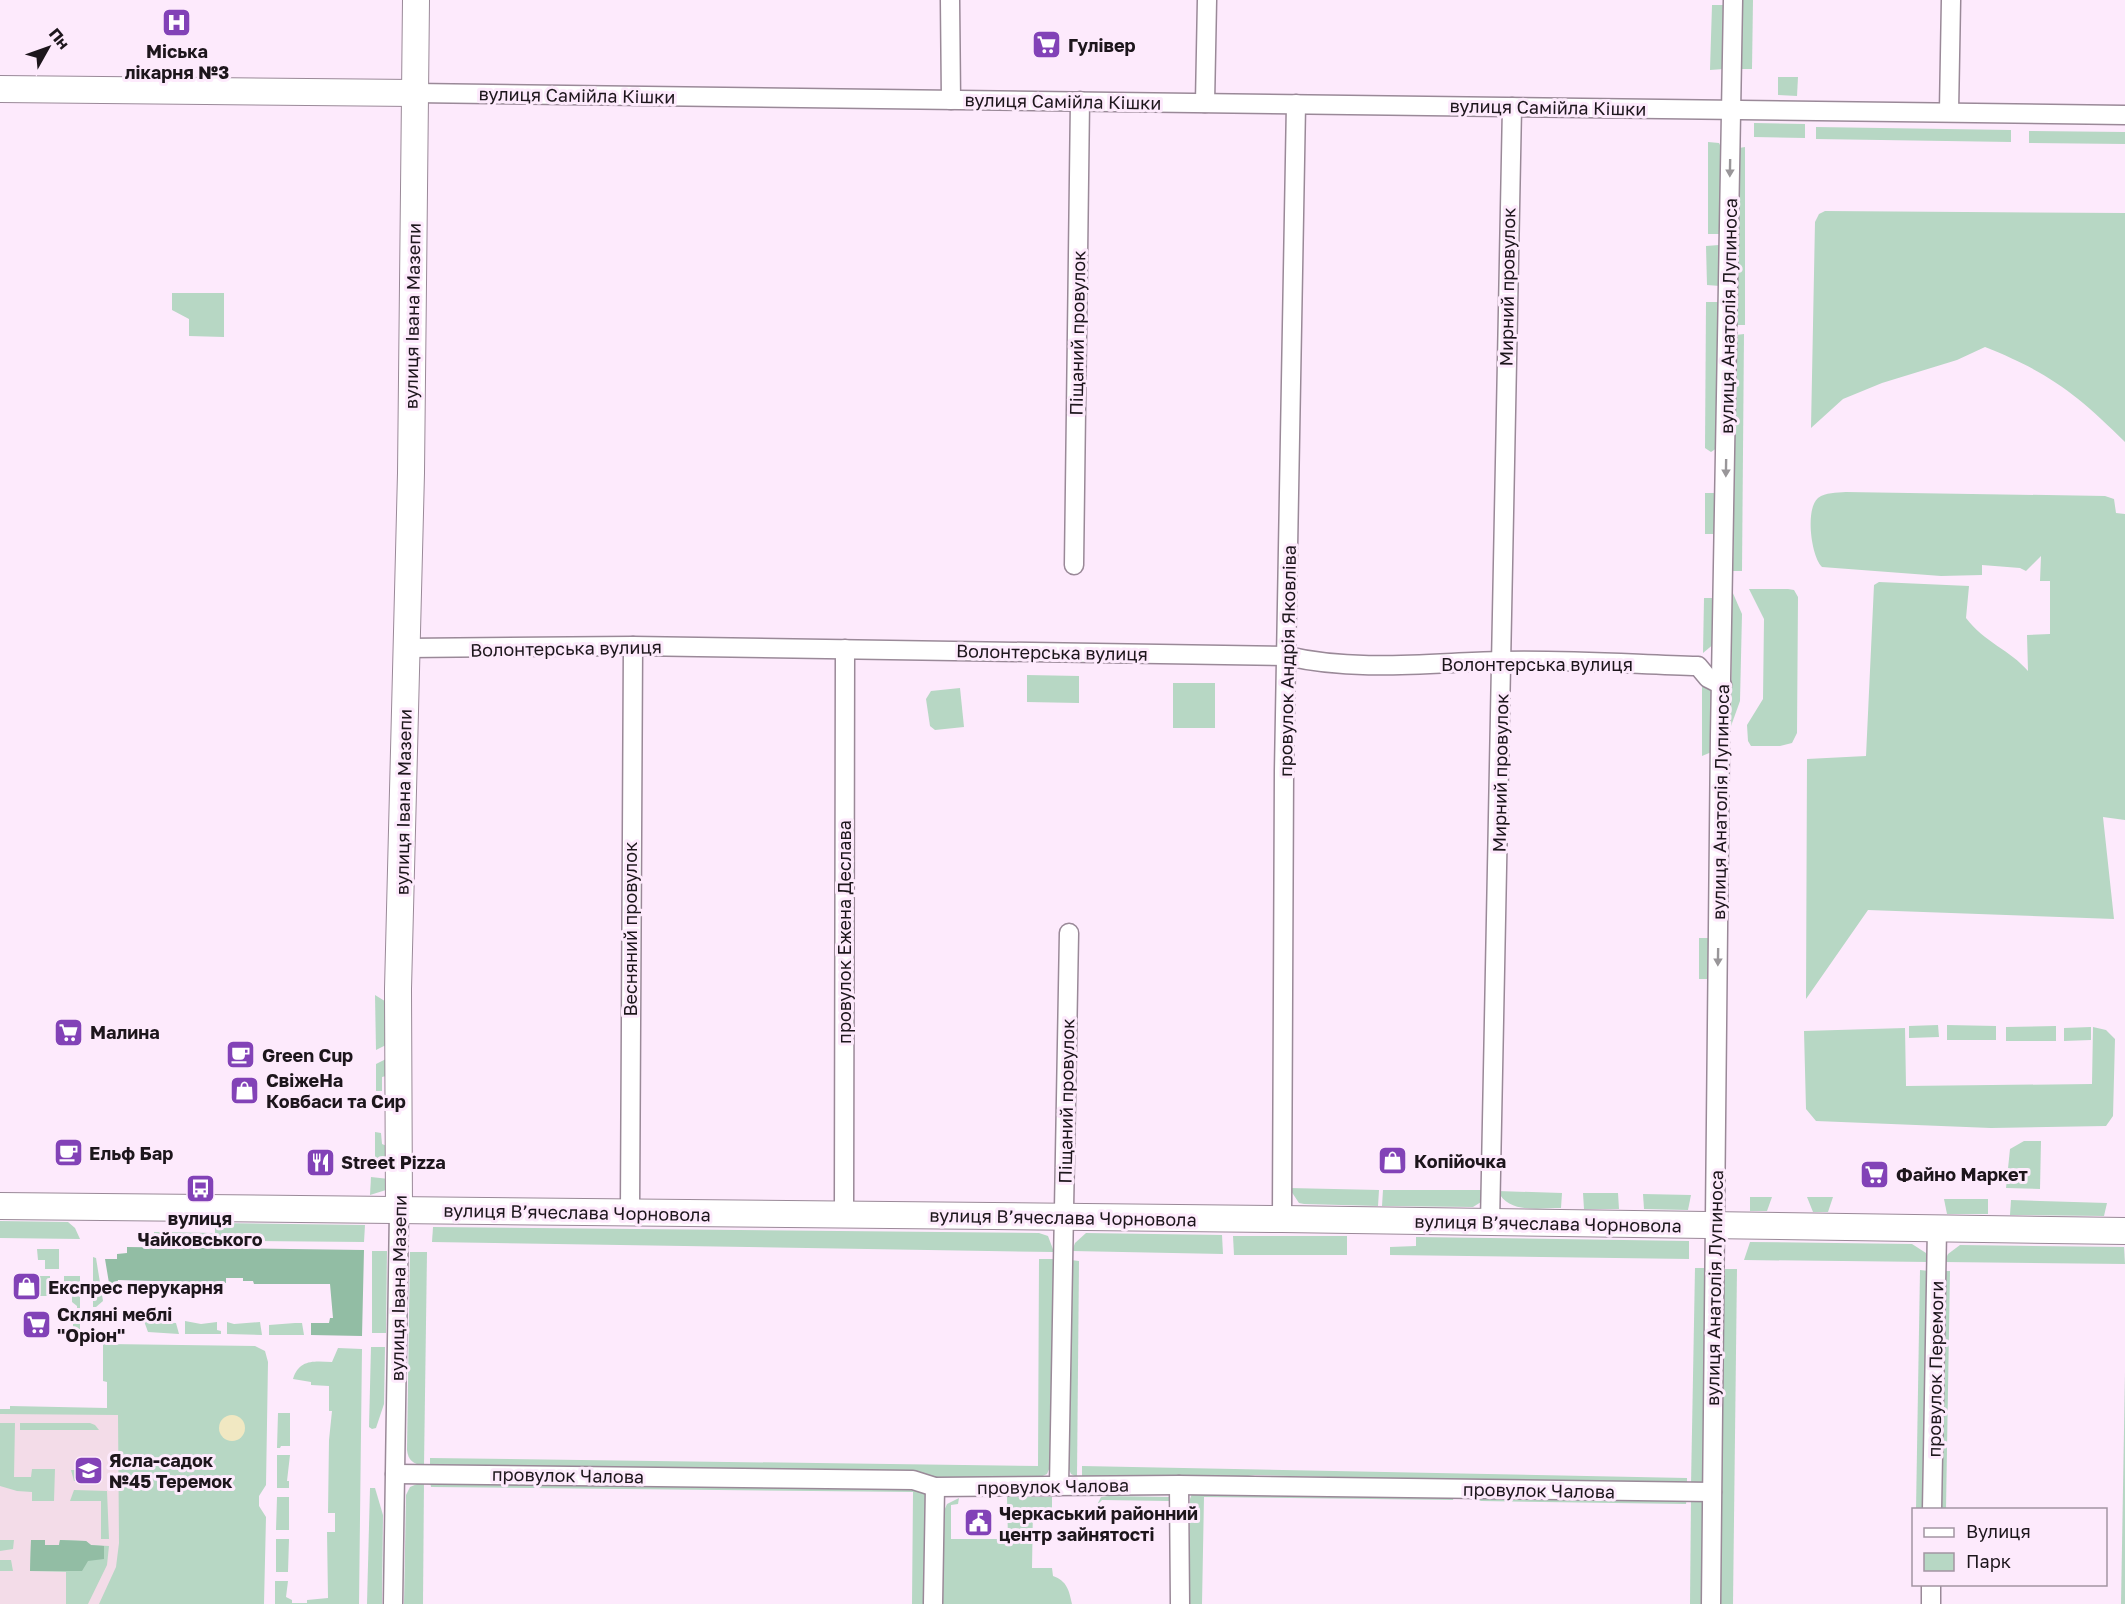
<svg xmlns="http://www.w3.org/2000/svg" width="2125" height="1604" viewBox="0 0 2125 1604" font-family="'Golos Text',sans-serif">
	<rect width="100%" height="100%" fill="#fdeafc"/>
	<!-- education -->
	<polygon fill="#f3dce8" points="107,1392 160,1393 177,1604 0,1604 0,1409 107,1409"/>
	<!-- green -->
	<g fill="#b7d7c4">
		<polygon points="1742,0 1753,0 1752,69 1742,69"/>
		<polygon points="1712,5 1724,5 1724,69 1710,70"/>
		<polygon points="1778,77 1798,77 1797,96 1778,95"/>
		<polygon points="1754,123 1805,124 1805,138 1754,137"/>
		<polygon points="1816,127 2011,130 2011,142 1816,139"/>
		<polygon points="2029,131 2125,132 2125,144 2029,143"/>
		<polygon points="1708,142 1719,143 1721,147 1720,234 1708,234"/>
		<polygon points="1745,147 1745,325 1736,325 1739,148"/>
		<path d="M1825 211 2125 213V442C2077 394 2048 372 1985 347L1957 360 1882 383 1843 399 1811 428 1815 222 1819 214Z"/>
		<polygon points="1719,245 1720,286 1707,285 1706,246"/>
		<polygon points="172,293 224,293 224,337 189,336 189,319 172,310"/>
		<polygon points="1706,302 1719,302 1717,448 1711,452 1705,448"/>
		<polygon points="1744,334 1742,571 1733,571 1736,335"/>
		<path d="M1846 492 2105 496 2114 499 2116 513 2125 514V820L2103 817 2114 919 1868 910 1806 999 1807 759 1866 756 1874 585 1879 582 1969 586 1966 618C1984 642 2010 650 2028 671L2027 635 2050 634V581H2040L2041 556 2026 571 2020 568 1982 565V575L1941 576 1822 567C1811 556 1805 509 1818 498 1826 492 1836 493 1846 492Z"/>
		<rect x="1705" y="493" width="11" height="41"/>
		<polygon points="1749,589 1788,589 1794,590 1798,597 1797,733 1792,743 1780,746 1751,746 1748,741 1747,725 1763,699 1764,619"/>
		<polygon points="1732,591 1742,614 1740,701 1731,726"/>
		<polygon points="1704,598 1715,598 1715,643 1703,653"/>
		<polygon points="1027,675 1079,676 1079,703 1027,702"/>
		<polygon points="1702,680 1714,692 1714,751 1702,756"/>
		<rect x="1173" y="683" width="42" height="45"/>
		<polygon points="960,688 964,727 935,730 930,726 926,699 931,691"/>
		<rect x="1699" y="938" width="11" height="41"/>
		<polygon points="375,995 388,1003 388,1044 376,1050"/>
		<polygon points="1938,1025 1939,1037 1909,1038 1909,1026"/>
		<polygon points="1947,1025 1996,1026 1996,1040 1947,1040"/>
		<polygon points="2056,1026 2056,1041 2006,1041 2006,1027"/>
		<polygon points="2091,1027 2091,1040 2064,1041 2064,1028"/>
		<polygon points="2093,1027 2106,1030 2115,1039 2113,1116 2106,1126 1991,1128 1816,1121 1806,1109 1804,1031 1905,1028 1906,1086 2092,1084"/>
		<polygon points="386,1059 390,1075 382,1077 382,1091 376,1091 376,1064"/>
		<polygon points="375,1132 381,1133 382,1144 389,1147 388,1164 383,1169 375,1169"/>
		<polygon points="2024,1141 2041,1141 2040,1189 2006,1188 2010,1149"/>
		<polygon points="371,1177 389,1179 386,1190 370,1195"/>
		<polygon points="1289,1188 1379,1190 1378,1206 1304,1204 1299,1203"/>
		<polygon points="1383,1190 1485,1190 1481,1202 1473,1207 1382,1206"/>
		<path d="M1498 1191 1562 1193 1561 1208C1539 1208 1508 1214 1498 1191Z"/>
		<polygon points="1583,1193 1618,1193 1619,1209 1584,1209"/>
		<polygon points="1643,1194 1691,1195 1688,1210 1644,1209"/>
		<polygon points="1750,1197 1772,1197 1767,1211 1750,1211"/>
		<polygon points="1807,1197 1833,1197 1828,1212 1813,1212"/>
		<polygon points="1944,1199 1988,1199 1988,1214 1947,1214"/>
		<polygon points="2011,1200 2107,1203 2104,1216 2010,1215"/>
		<polygon points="0,1221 68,1222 75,1228 80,1239 0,1238"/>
		<polygon points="215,1223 365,1225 364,1242 154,1240 154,1232 215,1233"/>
		<polygon points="433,1227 1039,1233 1048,1236 1054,1252 432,1242"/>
		<polygon points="1086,1233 1222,1235 1223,1254 1072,1251 1075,1243"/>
		<polygon points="1233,1236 1347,1236 1347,1255 1234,1255"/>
		<polygon points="1416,1237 1689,1241 1689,1259 1390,1255 1390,1247 1416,1246"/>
		<polygon points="1750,1242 1912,1244 1926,1253 1929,1262 1744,1260"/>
		<polygon points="1960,1245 2124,1247 2125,1264 1944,1262 1948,1254"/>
		<polygon points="37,1249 59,1249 59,1269 45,1269 45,1260 38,1260"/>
		<polygon points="372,1251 387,1251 386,1333 372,1333"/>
		<path d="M410 1252H427L424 1466C413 1464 408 1460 407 1450Z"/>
		<polygon points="93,1257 96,1258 103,1301 96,1307 93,1307"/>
		<polygon points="1039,1259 1054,1259 1050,1467 1047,1474 1036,1479 929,1479 430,1467 430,1458 1038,1466"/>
		<polygon points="1071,1260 1079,1261 1077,1477 1071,1474 1068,1467"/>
		<polygon points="1695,1268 1706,1268 1704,1479 1700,1485 1691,1485"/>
		<polygon points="1724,1269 1737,1269 1733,1604 1720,1604"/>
		<polygon points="1920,1270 1929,1271 1926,1509 1916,1510"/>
		<polygon points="1943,1271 1950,1271 1946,1509 1939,1510"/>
		<rect x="37" y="1276" width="13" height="20"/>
		<polygon points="64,1276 80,1276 80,1330 73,1329 73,1318 77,1315 77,1306 72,1302 72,1296 64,1296"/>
		<polygon points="144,1321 176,1323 179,1334 148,1332"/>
		<polygon points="185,1321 201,1324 217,1322 217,1330 221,1331 221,1334 185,1334"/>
		<polygon points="227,1322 234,1324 260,1322 262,1335 227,1334"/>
		<polygon points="295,1323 302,1323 304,1335 269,1335 269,1325"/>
		<polygon points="93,1336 107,1336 108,1344 255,1346 265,1351 268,1362 266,1485 259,1496 259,1506 266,1517 264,1604 99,1604 116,1567 119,1543 118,1415 0,1414 0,1409 10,1409 10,1406 107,1408 107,1382 103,1381 103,1341 94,1340"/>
		<polygon points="371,1347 385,1347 384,1404 376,1428 372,1429 369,1427"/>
		<path d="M338 1348 362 1349 359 1604H275V1581H288L286 1597 292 1600V1603H307V1600L328 1598 327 1532H335V1513H328L329 1440 332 1411H329V1386L311 1385V1382L293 1379C299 1359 314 1361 332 1362Z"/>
		<polygon points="2125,1372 2125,1604 2121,1604"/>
		<polygon points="278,1413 290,1413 290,1446 281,1446 280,1448 277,1448"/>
		<polygon points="0,1423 15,1423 14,1477 31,1477 32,1469 55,1469 54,1501 32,1501 32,1492 17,1491 0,1486"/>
		<polygon points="20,1423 90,1423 95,1425 99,1430 20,1430"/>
		<polygon points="277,1455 290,1455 287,1481 289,1481 289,1488 277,1488"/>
		<polygon points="1082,1466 1687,1478 1687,1486 1255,1475 1227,1479 1082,1476"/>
		<polygon points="71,1470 86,1470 87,1477 101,1477 101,1481 74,1481"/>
		<polygon points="424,1481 423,1604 404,1604 406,1495 410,1487"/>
		<polygon points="430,1481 916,1487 924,1492 927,1499 924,1604 912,1604 913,1492 431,1487"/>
		<polygon points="370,1488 375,1488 383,1515 382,1604 367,1604"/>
		<polygon points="74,1490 107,1491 109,1539 101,1539 101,1501 70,1501"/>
		<polygon points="1192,1493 1687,1497 1686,1504 1481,1501 1467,1496 1454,1497 1453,1500 1204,1497 1202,1604 1189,1604 1190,1499"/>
		<polygon points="1109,1496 1170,1497 1169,1501 1102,1500 1097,1505 1101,1497"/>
		<polygon points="277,1497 289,1497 289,1530 276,1530"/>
		<path d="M1007 1497H1052V1508H1033L1032 1568H1052L1053 1576C1067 1581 1069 1590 1072 1604H942L944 1511 947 1504 959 1498 958 1504 951 1505V1539H1008Z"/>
		<polygon points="1691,1498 1704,1501 1702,1604 1690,1604"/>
		<polygon points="276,1539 289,1539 288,1572 276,1572"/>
		<polygon points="0,1540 14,1540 13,1549 0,1551"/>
		<polygon points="31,1540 45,1540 45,1545 59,1545 60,1540 86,1541 91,1545 109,1546 107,1565 88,1604 66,1604 66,1572 30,1571"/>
		<polygon points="0,1560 11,1560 13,1571 0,1571"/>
	</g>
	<!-- forest -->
	<g fill="#92bda4">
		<polygon points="127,1247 364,1250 362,1336 311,1335 311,1323 329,1323 330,1318 333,1318 330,1284 254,1284 253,1281 243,1281 243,1278 226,1278 226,1283 118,1280 116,1290 110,1289 105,1259 117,1259 117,1254 127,1253"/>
		<polygon points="31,1540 45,1540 45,1545 59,1545 60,1540 86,1541 91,1545 104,1546 104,1559 88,1561 82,1571 30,1571"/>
	</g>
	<!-- sand -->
	<circle fill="#f1e8c2" cx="232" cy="1428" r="13"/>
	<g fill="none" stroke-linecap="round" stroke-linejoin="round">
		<defs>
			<g id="street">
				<polyline points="950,0 951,100"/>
				<polyline points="414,93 2125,115"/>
				<polyline points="1205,103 1207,0"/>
				<polyline points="1949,111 1951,0"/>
				<polyline points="1074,565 1080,101"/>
				<path d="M406 648 633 646 1287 656C1355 672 1428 663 1497 661 1563 659 1631 664 1698 666L1708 678 1722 685"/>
				<polyline points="630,1212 633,646"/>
				<polyline points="844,1215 845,649"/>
				<polyline points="1282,1219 1284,771 1296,104"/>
				<polyline points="1490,1223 1512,107"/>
				<polyline points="395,1474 913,1480 935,1487 1179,1485 1712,1492"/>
				<polyline points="1179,1485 1180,1604"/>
				<polyline points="1059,1486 1069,933"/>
				<polyline points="1932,1510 1937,1229"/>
				<polyline points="393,1604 399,1211"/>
				<polyline points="933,1604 935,1487"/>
				<polyline points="1711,1604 1720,736 1733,0"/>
				<polyline points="1931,1604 1931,1584"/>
			</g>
			<g id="secondary">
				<polyline points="0,89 414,93"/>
				<polyline points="0,1206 1282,1219 2125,1231"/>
				<polyline points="399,1211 398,989 411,473 416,0"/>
			</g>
		</defs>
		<!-- street casing -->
		<use href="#street" stroke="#9a8998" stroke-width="21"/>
		<!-- secondary casing -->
		<use href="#secondary" stroke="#9a8998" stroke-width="28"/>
		<!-- street -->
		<use href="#street" stroke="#fff" stroke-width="18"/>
		<!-- secondary -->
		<use href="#secondary" stroke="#fff" stroke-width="26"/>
	</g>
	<!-- one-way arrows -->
	<defs><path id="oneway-solid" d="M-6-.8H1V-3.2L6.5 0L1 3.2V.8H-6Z" transform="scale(1.5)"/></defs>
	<g fill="#999699">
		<use href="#oneway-solid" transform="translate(1730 168) rotate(91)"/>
		<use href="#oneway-solid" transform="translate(1726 468) rotate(91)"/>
		<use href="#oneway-solid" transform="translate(1718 957) rotate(91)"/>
	</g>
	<!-- icons -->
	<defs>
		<symbol id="hospital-square" viewBox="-11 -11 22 22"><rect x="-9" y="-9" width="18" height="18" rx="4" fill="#8242b7" stroke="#fdeafc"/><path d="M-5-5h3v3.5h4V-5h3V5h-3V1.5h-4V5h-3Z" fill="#fff"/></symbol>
		<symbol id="supermarket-square" viewBox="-11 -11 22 22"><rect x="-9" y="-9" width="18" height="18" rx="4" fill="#8242b7" stroke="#fdeafc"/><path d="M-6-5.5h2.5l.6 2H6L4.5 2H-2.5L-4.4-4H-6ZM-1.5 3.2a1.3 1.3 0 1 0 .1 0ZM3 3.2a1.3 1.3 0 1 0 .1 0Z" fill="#fff"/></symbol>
		<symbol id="cafe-square" viewBox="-11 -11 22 22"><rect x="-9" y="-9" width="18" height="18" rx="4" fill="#8242b7" stroke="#fdeafc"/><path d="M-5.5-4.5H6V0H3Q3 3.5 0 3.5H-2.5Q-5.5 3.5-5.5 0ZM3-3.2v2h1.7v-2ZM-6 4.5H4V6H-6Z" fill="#fff"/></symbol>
		<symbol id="shop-square" viewBox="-11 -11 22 22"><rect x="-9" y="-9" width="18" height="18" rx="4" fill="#8242b7" stroke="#fdeafc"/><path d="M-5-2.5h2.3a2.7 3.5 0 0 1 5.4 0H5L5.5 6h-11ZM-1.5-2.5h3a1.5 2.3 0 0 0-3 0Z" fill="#fff"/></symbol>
		<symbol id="restaurant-square" viewBox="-11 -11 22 22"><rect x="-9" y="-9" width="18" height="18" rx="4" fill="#8242b7" stroke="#fdeafc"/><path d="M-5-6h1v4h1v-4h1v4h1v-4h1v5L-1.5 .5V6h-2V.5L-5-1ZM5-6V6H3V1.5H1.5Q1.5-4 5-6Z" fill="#fff"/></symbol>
		<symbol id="bus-square" viewBox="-11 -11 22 22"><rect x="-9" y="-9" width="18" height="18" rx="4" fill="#8242b7" stroke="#fdeafc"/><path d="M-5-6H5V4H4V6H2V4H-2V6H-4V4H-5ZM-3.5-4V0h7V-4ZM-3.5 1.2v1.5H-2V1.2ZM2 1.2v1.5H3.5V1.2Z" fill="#fff"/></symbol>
		<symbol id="school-square" viewBox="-11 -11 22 22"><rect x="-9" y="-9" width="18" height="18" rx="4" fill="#8242b7" stroke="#fdeafc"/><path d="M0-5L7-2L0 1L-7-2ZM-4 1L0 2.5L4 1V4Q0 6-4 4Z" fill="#fff"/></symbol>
		<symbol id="civic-square" viewBox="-11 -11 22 22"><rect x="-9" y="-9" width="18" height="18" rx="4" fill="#8242b7" stroke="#fdeafc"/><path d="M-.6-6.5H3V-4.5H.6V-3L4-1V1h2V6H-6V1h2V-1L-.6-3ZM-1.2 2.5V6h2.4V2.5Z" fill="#fff"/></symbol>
	</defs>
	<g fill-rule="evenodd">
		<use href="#hospital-square" x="160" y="6" width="33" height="33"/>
		<use href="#supermarket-square" x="1030" y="28" width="33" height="33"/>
		<use href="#supermarket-square" x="52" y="1016" width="33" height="33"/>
		<use href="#cafe-square" x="224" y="1038" width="33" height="33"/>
		<use href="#shop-square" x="228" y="1074" width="33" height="33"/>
		<use href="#cafe-square" x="52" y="1136" width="33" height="33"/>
		<use href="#shop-square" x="1376" y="1144" width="33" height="33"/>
		<use href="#restaurant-square" x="304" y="1146" width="33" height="33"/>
		<use href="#supermarket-square" x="1858" y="1158" width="33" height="33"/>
		<use href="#bus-square" x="184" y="1172" width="33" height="33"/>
		<use href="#shop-square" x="10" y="1270" width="33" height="33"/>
		<use href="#supermarket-square" x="20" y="1308" width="33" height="33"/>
		<use href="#school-square" x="72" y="1454" width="33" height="33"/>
		<use href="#civic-square" x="962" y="1506" width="33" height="33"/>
	</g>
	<g text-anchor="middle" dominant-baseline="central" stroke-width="6" stroke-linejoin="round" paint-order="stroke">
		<!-- poi labels -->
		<g font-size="18" font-weight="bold" fill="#1d161c" stroke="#fdeafc" text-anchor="start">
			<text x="1068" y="45">Гулівер</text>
			<text x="177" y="51" text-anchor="middle">Міська<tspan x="177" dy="21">лікарня №3</tspan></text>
			<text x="90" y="1032">Малина</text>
			<text x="262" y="1055">Green Cup</text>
			<text x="266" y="1080">СвіжеНа<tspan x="266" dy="21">Ковбаси та Сир</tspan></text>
			<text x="89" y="1153">Ельф Бар</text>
			<text x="1414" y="1161">Копійочка</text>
			<text x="341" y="1162">Street Pizza</text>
			<text x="1896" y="1174">Файно Маркет</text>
			<text x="200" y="1218" text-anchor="middle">вулиця<tspan x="200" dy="21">Чайковського</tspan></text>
			<text x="48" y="1287">Експрес перукарня</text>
			<text x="57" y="1314">Скляні меблі<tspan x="57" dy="21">"Оріон"</tspan></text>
			<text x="109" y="1460">Ясла-садок<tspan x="109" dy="21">№45 Теремок</tspan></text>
			<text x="999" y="1513">Черкаський районний<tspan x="999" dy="21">центр зайнятості</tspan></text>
		</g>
		<!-- street labels -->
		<g font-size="18" fill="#1d161c" stroke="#fdeafc">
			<text transform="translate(577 95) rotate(1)">вулиця Самійла Кішки</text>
			<text transform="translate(1063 101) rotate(1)">вулиця Самійла Кішки</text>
			<text transform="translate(1548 107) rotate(1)">вулиця Самійла Кішки</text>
			<text transform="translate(1507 287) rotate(-89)">Мирний провулок</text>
			<text transform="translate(412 316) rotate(-89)">вулиця Івана Мазепи</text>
			<text transform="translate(1728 316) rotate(-89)">вулиця Анатолія Лупиноса</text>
			<text transform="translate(1077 333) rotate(-89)">Піщаний провулок</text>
			<text transform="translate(566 648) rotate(-1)">Волонтерська вулиця</text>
			<text transform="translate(1052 652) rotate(1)">Волонтерська вулиця</text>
			<text transform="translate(1287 661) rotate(-89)">провулок Андрія Яковліва</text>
			<text x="1537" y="664">Волонтерська вулиця</text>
			<text transform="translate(1500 773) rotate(-89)">Мирний провулок</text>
			<text transform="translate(403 802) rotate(-89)">вулиця Івана Мазепи</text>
			<text transform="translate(1720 802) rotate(-89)">вулиця Анатолія Лупиноса</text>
			<text transform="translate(630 929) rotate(-90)">Весняний провулок</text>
			<text transform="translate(844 932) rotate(-90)">провулок Ежена Деслава</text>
			<text transform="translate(1066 1101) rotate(-89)">Піщаний провулок</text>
			<text transform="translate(577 1212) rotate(1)">вулиця Вʼячеслава Чорновола</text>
			<text transform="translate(1063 1217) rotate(1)">вулиця Вʼячеслава Чорновола</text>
			<text transform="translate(1548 1223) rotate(1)">вулиця Вʼячеслава Чорновола</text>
			<text transform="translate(398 1288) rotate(-89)">вулиця Івана Мазепи</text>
			<text transform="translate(1714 1288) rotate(-89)">вулиця Анатолія Лупиноса</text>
			<text transform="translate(1935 1369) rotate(-89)">провулок Перемоги</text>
			<text transform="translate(568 1475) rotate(1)">провулок Чалова</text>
			<text transform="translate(1053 1486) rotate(-1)">провулок Чалова</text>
			<text transform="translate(1539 1490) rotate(1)">провулок Чалова</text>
		</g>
	</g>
	<!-- legend -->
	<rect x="1912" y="1508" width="195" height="78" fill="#fdeafc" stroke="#a395a2" stroke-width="1.5"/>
	<rect x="1924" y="1528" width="30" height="9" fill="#ffffff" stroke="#a395a2" stroke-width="1.5"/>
	<text x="1966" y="1538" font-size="18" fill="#1d161c">Вулиця</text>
	<rect x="1924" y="1553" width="30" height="18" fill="#b7d7c4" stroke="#a395a2" stroke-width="1.5"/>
	<text x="1966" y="1568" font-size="18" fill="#1d161c">Парк</text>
	<!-- north arrow -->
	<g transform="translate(48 48) rotate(50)" stroke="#fdeafc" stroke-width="4.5" paint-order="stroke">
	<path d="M0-4.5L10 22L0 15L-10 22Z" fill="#1d161c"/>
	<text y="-9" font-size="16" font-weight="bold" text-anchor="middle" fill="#1d161c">Пн</text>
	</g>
</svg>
